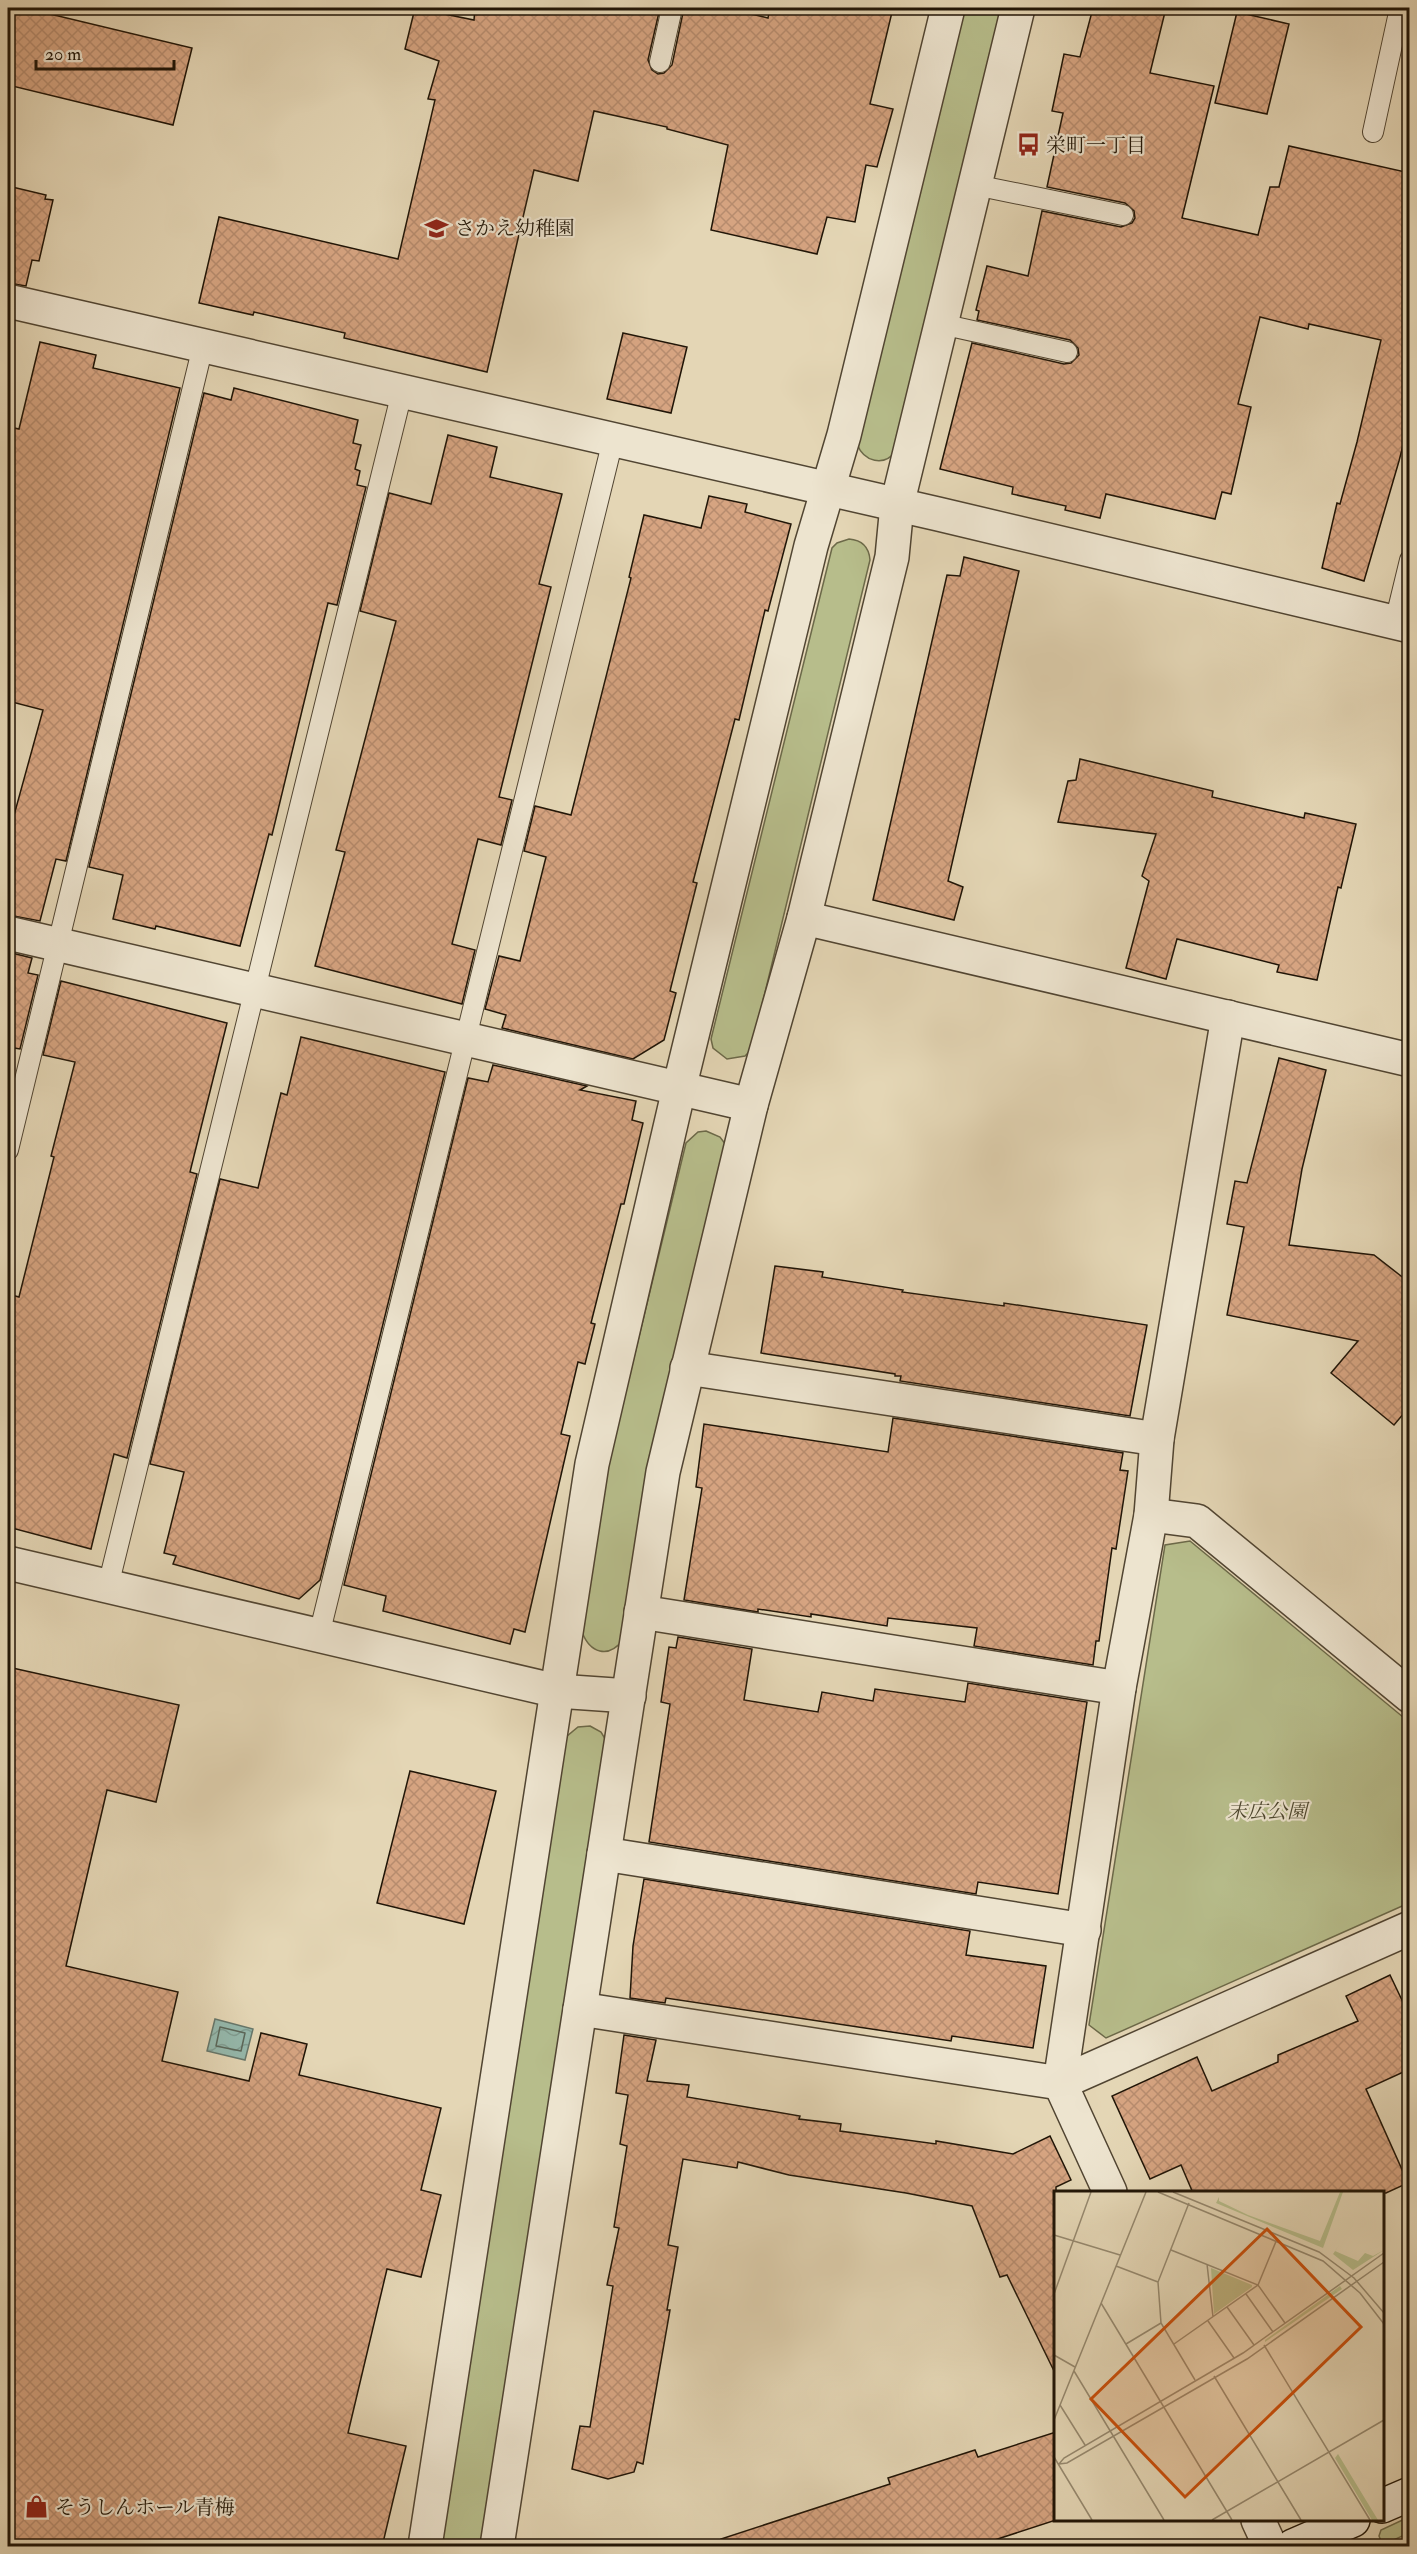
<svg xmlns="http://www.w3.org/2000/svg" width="1417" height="2554" viewBox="0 0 1417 2554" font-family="'IM FELL Double Pica','Noto Serif JP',serif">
	<defs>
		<pattern id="water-waves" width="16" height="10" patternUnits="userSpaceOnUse" patternTransform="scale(1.5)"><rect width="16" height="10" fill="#95b9ad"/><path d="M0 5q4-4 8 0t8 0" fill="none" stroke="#809e93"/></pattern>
		<pattern id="building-cross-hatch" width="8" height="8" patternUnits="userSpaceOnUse" patternTransform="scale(1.5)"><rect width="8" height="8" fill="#d6a481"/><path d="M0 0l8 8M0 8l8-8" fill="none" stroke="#b78c6e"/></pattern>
	</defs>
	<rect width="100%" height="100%" fill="#e4d6b5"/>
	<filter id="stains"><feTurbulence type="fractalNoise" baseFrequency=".00333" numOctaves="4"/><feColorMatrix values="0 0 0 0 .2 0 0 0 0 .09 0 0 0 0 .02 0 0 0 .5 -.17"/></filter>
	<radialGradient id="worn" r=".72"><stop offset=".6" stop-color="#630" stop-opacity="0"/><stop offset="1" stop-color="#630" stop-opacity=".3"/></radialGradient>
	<!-- green -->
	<g fill="#b7bd8b" stroke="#6c6949" stroke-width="1.5">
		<path d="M963 8H1005L896 451C884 467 864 462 857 444Z"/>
		<path d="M849 539C862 540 869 547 870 560L751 1050 745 1056 727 1059 713 1048 711 1039 832 548 837 543Z"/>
		<path d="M706 1131 720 1137 726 1145 623 1640C608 1659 590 1653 582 1632L609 1460 686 1143 698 1132Z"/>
		<polygon points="1190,1541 1409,1722 1409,1903 1106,2038 1089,2025 1165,1545"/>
		<polygon points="590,1726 601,1732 607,1742 482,2546 441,2546 566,1737 578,1727"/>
		<polygon points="1409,2517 1409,2533 1387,2543 1381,2541 1379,2536 1381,2530"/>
	</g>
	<!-- water -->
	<polygon fill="url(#water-waves)" stroke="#66776b" stroke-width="1.5" points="215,2019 253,2029 245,2060 207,2051"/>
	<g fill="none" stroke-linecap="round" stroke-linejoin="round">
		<!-- shore -->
		<polygon stroke="#5a675a" stroke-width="1.5" points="220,2027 245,2033 241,2051 216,2046"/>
	</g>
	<!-- building -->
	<g fill="url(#building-cross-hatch)" stroke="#201507" stroke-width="1.5">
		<polygon points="8,8 25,8 192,48 173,125 8,85"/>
		<polygon points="415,8 474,20 475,8 660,8 648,60 652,70 658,74 664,73 672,65 684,8 725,8 768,18 770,8 893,8 870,104 893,109 877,167 866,165 855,222 827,217 817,254 711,230 728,145 667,129 667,127 594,111 578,181 534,170 487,372 344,338 345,333 254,312 253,315 199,303 219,217 398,259 435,100 428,99 439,61 405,49"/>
		<polygon points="1093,8 1166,8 1150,73 1214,86 1182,218 1258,235 1270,187 1279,187 1289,146 1410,173 1410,418 1399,461 1364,581 1322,568 1337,503 1340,504 1357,442 1381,340 1309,324 1308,329 1260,317 1238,404 1251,407 1231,494 1222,492 1215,519 1106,494 1100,518 1065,510 1066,506 1012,494 1013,487 940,469 972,343 1064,364 1071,363 1079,355 1078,348 1070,340 977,320 979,311 976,310 987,266 1028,276 1042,211 1121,227 1132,223 1135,218 1134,211 1125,203 1047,187 1063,113 1052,111 1064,54 1080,57"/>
		<polygon points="1237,12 1289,24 1267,114 1215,103"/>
		<polygon points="8,186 46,195 45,199 53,200 39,261 32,260 26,286 8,283"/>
		<polygon points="623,333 687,347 671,413 607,399"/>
		<polygon points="40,342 96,355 93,368 180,388 66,861 56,859 40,921 8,915 8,837 43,710 8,701 8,455 14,428 19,429"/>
		<polygon points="234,388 358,420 353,443 361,445 355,469 360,471 357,485 366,487 337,605 328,603 272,835 269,834 240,946 156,926 155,929 113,919 123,875 89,867 204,393 231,400"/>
		<polygon points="448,435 497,447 490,477 562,494 539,584 551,587 499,797 512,800 501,845 478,839 452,944 475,950 462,1004 315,966 345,852 336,850 396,621 360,611 389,493 431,504"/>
		<polygon points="709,496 747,504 745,512 791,524 768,611 765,610 739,720 735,719 693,882 697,883 670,991 676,993 664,1040 633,1059 502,1028 506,1015 485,1009 499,956 520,961 546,857 524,851 535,806 571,815 631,578 629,577 644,515 701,528"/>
		<polygon points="964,557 1019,571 948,881 963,887 954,920 873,900 947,575 960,576"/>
		<polygon points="1080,759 1213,791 1212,797 1304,818 1305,813 1356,824 1341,888 1338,887 1317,980 1277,972 1279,965 1177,939 1166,979 1126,968 1149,881 1142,876 1156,834 1058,822 1068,781 1076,780"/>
		<polygon points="8,952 32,958 28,973 38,975 20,1049 8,1047"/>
		<polygon points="61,981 227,1023 190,1172 197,1174 127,1458 114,1454 91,1549 8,1527 8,1294 19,1297 54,1157 51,1156 75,1062 43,1055"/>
		<polygon points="301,1037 445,1072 320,1580 299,1599 173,1564 176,1556 164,1553 184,1472 150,1464 220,1179 258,1188 281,1093 287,1095"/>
		<polygon points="1279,1058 1326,1070 1302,1169 1289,1245 1374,1255 1410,1283 1410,1406 1394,1425 1331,1373 1358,1341 1227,1315 1244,1227 1227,1224 1235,1181 1247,1183"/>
		<polygon points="493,1065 587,1086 580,1090 636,1101 632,1120 643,1123 624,1204 621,1204 591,1323 595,1324 585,1364 578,1362 561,1434 570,1436 525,1632 514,1629 510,1644 383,1611 386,1596 344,1585 468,1078 488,1082"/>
		<polygon points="775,1266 823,1272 822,1277 903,1290 902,1292 1004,1306 1004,1303 1147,1325 1130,1416 900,1381 901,1376 895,1376 895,1374 761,1353"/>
		<polygon points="893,1418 1123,1453 1120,1470 1128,1471 1116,1549 1112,1548 1099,1641 1096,1641 1093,1665 974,1646 977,1628 888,1618 887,1626 811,1614 811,1617 758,1609 758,1612 684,1600 702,1488 696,1487 704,1424 888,1452"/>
		<polygon points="678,1637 752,1649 744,1700 818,1712 822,1692 873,1701 875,1689 965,1702 968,1683 1087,1702 1058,1894 978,1882 976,1894 649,1842 670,1704 661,1702 669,1647 676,1648"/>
		<polygon points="8,1667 179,1705 156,1802 107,1790 66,1966 178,1992 162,2061 249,2081 261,2033 307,2044 299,2075 441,2108 421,2190 441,2195 421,2277 387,2269 348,2433 406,2446 382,2547 8,2547"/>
		<polygon points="410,1771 496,1791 464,1924 377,1903"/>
		<polygon points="644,1879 970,1931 966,1955 1046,1966 1033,2048 952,2036 951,2041 666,1998 665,2003 630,1998 633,1946"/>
		<polygon points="1390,1975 1410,2017 1410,2069 1366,2089 1408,2183 1386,2193 1193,2193 1181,2165 1150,2179 1112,2096 1197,2057 1212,2091 1278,2062 1278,2055 1358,2021 1346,1996"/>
		<polygon points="624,2035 656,2040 647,2081 689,2085 687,2097 800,2116 799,2119 841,2124 840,2131 936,2144 936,2141 1013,2154 1050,2136 1071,2180 1056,2187 1056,2375 1007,2275 1000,2277 972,2206 906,2193 789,2175 738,2162 737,2168 683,2159 668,2245 678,2247 667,2310 670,2310 643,2464 637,2462 634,2472 608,2479 572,2469 580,2426 590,2427 613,2286 607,2285 619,2228 614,2227 627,2146 620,2144 628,2095 616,2093"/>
		<polygon points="1056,2432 1056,2520 973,2547 722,2547 721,2539 890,2484 888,2478 975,2450 978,2457"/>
	</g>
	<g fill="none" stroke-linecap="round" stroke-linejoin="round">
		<defs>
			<g id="service">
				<polyline points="660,62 672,8"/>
				<polyline points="1373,132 1400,8"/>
				<polyline points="975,185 1123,215"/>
				<polyline points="941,324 1067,352"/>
				<polyline points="1395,622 1410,560"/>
				<polyline points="8,1150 203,346"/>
				<polyline points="108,1586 402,392"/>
				<polyline points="319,1635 613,440"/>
			</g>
			<g id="minor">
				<polyline points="8,301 938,514 1410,626"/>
				<polyline points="804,918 1410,1060"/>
				<polyline points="8,933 751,1105"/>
				<polyline points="687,1368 1157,1439"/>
				<polyline points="1151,1515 1197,1521 1410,1696"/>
				<polyline points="8,1563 557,1691 629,1696"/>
				<polyline points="641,1612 1119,1688"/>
				<polyline points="604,1854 1084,1930"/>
				<polyline points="580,2009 1060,2083 1410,1928"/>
				<polyline points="1110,2192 1060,2083 1119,1688 1151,1515 1157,1439 1228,1017"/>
				<polyline points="1258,2520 1270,2546"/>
				<polyline points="425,2546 592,1464 679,1089 811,546 844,435 948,8"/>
				<polyline points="497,2546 663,1472 751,1105 804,918 892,557 897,505 1018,8"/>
			</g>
			<g id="secondary">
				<polyline points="1382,2506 1410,2494"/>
				<polyline points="1293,2546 1353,2520"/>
			</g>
		</defs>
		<!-- service casing -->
		<use href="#service" stroke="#514532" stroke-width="22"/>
		<!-- minor casing -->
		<use href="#minor" stroke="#514532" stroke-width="36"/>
		<!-- secondary casing -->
		<use href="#secondary" stroke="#201507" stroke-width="36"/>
		<!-- service -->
		<use href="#service" stroke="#ede4cf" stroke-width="20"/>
		<!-- minor -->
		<use href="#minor" stroke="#ede4cf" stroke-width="33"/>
		<!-- secondary -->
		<use href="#secondary" stroke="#ede4cf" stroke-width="33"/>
	</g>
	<!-- icons -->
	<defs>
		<symbol id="bus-bare" viewBox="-9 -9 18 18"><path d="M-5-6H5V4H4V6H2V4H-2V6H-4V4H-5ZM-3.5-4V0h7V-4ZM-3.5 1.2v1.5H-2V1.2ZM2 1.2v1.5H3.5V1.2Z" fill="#8f2418" stroke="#ede4cf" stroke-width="2.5" paint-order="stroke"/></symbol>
		<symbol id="school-bare" viewBox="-9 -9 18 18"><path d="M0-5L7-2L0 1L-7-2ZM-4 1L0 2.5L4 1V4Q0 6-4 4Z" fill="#8f2418" stroke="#ede4cf" stroke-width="2.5" paint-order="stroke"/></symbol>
		<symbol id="shop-bare" viewBox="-9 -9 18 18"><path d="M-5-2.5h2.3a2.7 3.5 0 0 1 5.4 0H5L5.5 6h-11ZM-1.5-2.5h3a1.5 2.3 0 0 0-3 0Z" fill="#8f2418" stroke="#ede4cf" stroke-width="2.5" paint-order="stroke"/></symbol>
	</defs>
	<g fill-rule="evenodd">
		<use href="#bus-bare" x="1012" y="128" width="33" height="33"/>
		<use href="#school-bare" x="420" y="212" width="33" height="33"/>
		<use href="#shop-bare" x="20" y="2490" width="33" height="33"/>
	</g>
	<g text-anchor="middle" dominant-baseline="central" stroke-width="4.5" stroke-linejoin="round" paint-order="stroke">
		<!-- poi labels -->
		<g font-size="20" fill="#201507" stroke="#ede4cf" text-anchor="start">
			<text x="1046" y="145">栄町一丁目</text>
			<text x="455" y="228">さかえ幼稚園</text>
			<text x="55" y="2507">そうしんホール青梅</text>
		</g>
		<!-- park labels -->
		<g font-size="20" font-style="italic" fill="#4d472f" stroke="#ede4cf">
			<text x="1267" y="1811">末広公園</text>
		</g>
	</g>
	<!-- overview -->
	<g transform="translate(1054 2191)">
		<rect width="330" height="330" fill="#e4d6b5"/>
		<path d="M286 1H289L269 57 162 12 165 6V10L194 24 266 50ZM286 53 281 60 304 70 311 62 319 65 330 59 299 79 279 63ZM157 77 198 94V96L160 123ZM286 95 288 98 211 151V149ZM284 263 324 329H318L281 267Z" fill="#b7bd8b"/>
		<path fill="none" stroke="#96896f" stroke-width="1.5" d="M104 1 269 70 306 102 330 133M119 1 265 61 300 87 330 122M135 12 104 91 107 132 141 189M0 44 66 64M117 59 204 94 231 132M153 73 159 126M62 75 104 91M0 103 37 1M192 103 219 141M47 112 178 329M173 116 200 154M154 130 180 167M72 153 107 132M120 153 204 94 223 48M210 154 316 329M0 164 21 176M20 180 110 329M160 185 247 329M6 214 31 254M0 229 92 1M0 266 38 329M5 273 10 267 189 162 330 62M5 273 13 272 193 168 330 71M158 329 330 229"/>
		<path fill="#ca4f0b" fill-opacity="0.15" stroke="#ca4f0b" stroke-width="3" d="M213 38 307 136 131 306 37 208Z"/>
		<rect width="330" height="330" fill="none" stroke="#201507" stroke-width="3"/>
	</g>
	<!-- margin -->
	<rect width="1417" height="2554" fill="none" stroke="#e4d6b5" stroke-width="30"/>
	<rect x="9" y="9" width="1399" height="2536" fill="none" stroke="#201507" stroke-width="3"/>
	<rect x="15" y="15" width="1387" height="2524" fill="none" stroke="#201507" stroke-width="1.5"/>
	<!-- scale -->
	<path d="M36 60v9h138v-9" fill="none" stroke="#201507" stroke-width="3"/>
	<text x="45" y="60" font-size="18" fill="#201507" stroke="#ede4cf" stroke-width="4.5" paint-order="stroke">20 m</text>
	<rect width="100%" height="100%" filter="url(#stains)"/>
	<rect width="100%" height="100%" fill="url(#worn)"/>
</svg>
